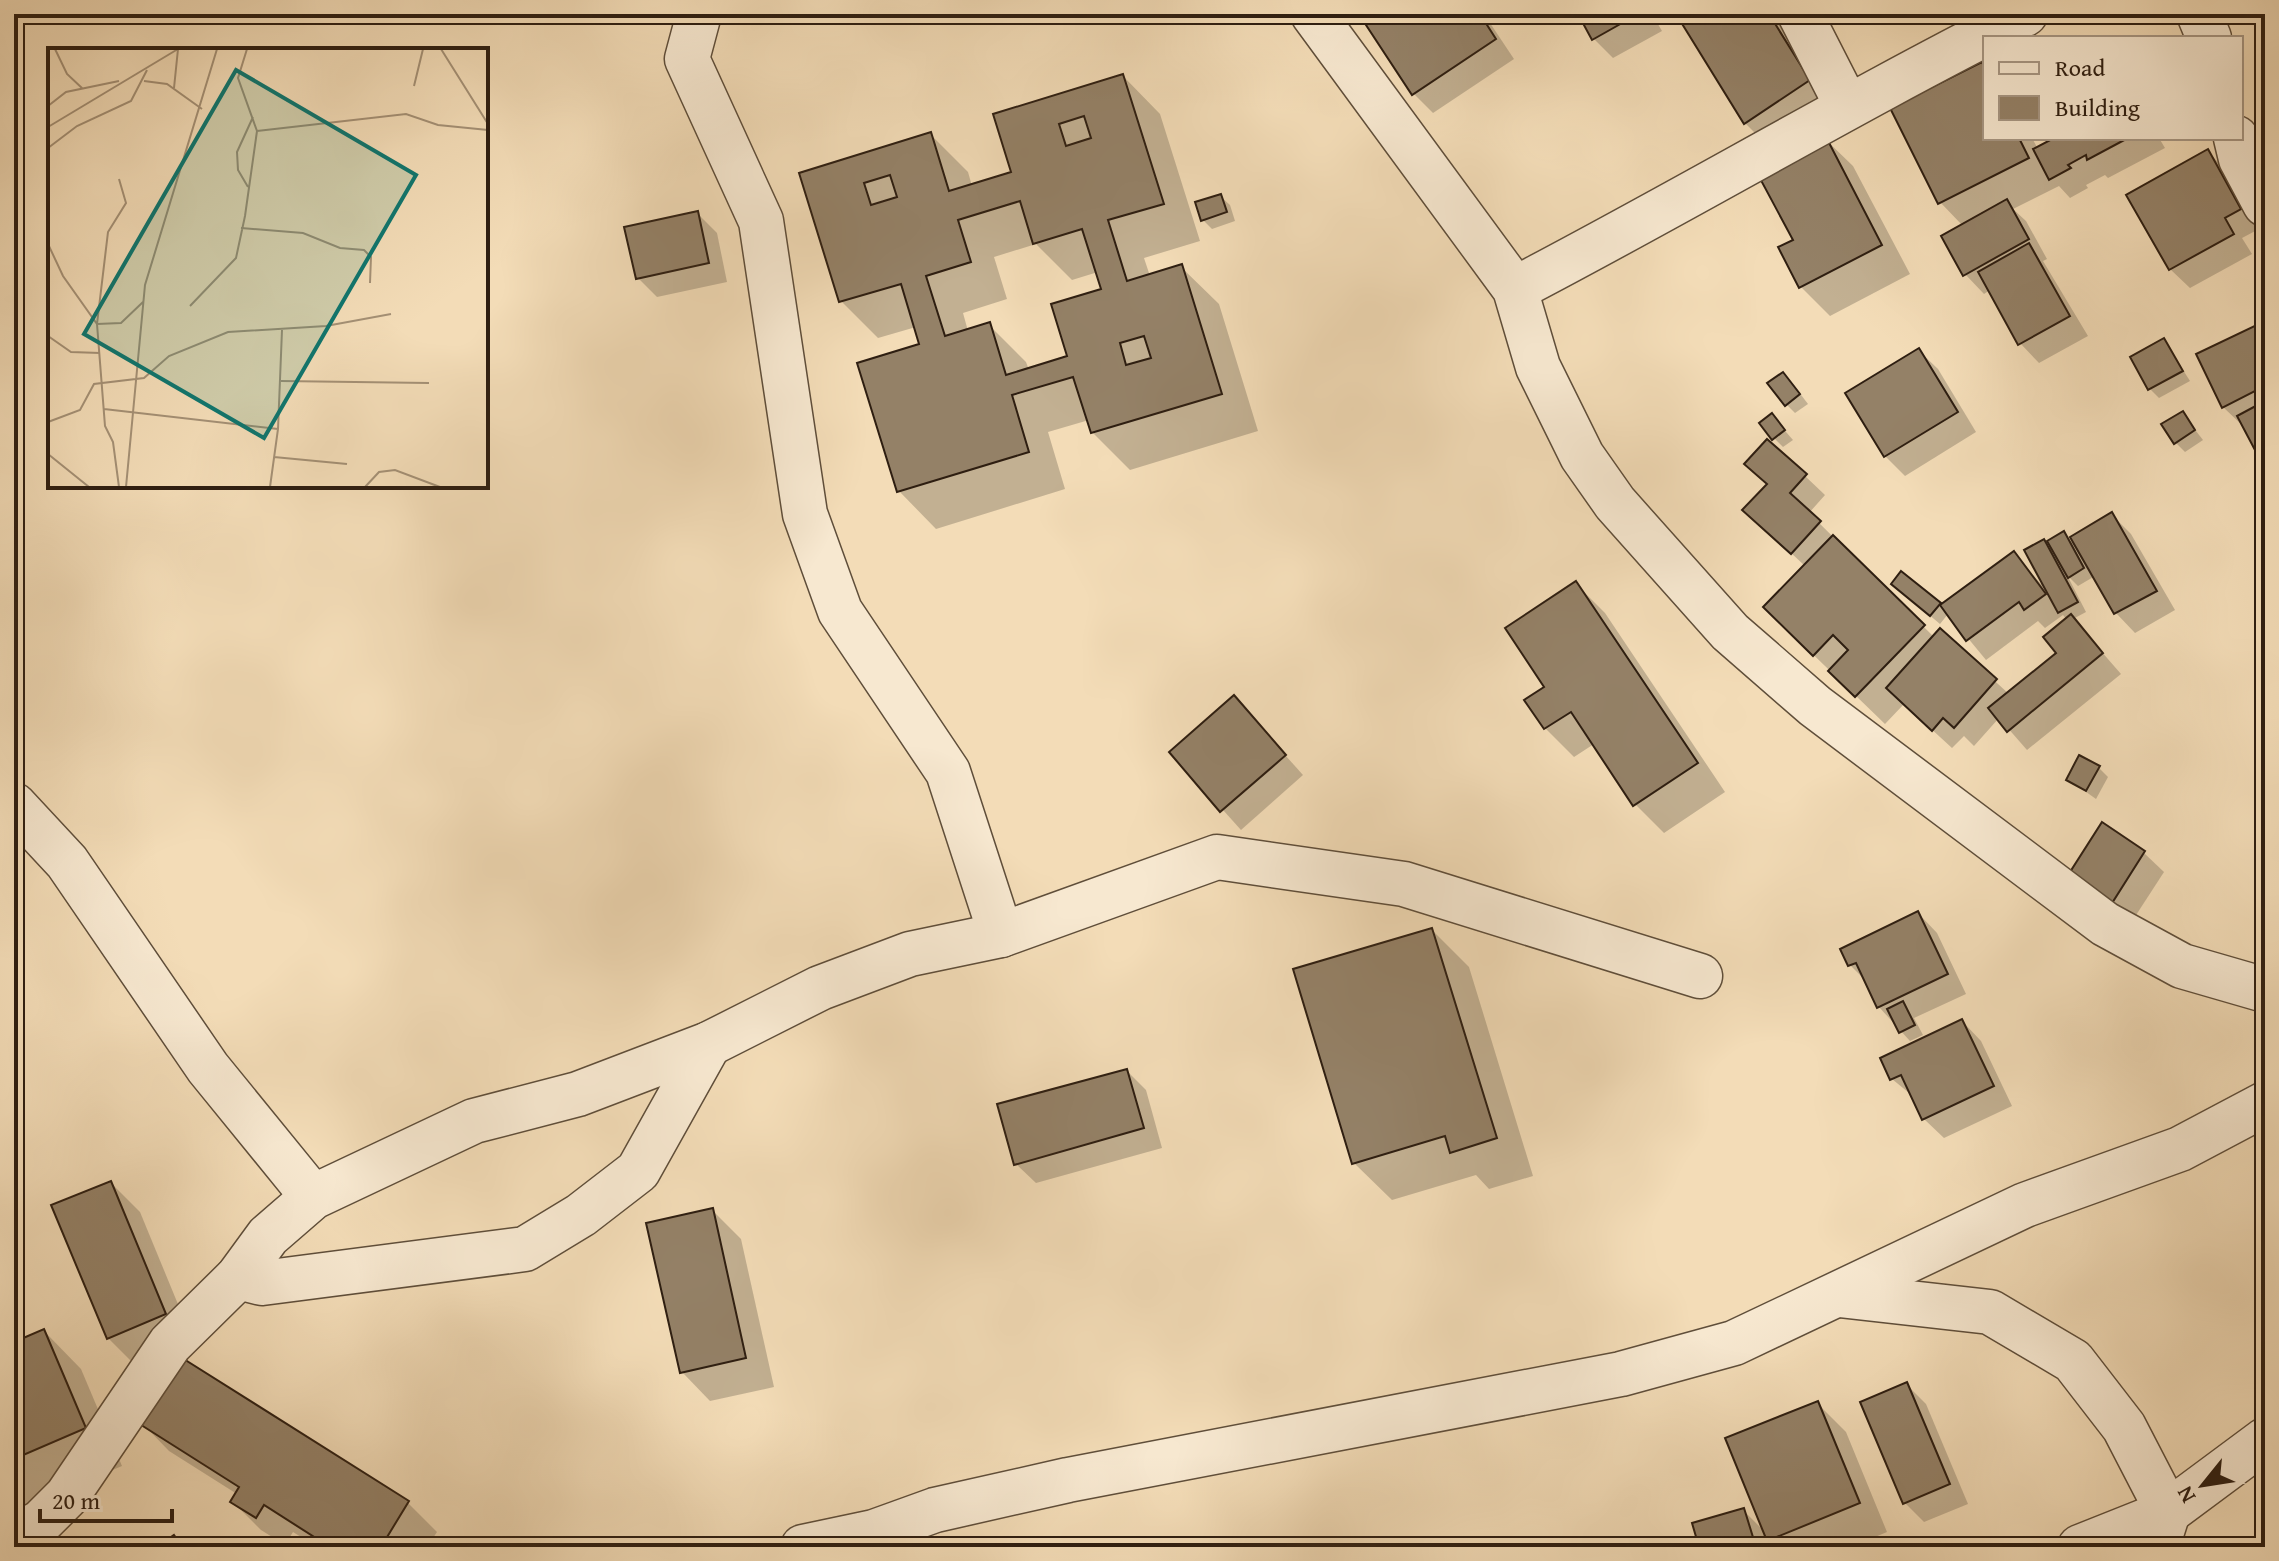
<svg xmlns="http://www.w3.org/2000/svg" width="2279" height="1561" viewBox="0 0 2279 1561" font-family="'Gentium Book Plus',serif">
	<rect width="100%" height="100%" fill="#f3dcb7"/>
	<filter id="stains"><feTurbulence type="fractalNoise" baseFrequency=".0025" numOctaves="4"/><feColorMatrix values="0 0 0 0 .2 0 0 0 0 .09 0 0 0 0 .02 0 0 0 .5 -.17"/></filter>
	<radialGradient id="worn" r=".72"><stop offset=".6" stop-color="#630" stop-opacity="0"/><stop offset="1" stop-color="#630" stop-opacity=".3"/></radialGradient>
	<!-- shadow -->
	<g fill="#0003" fill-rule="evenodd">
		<polygon points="1386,14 1484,14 1514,59 1433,113 1414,94 1369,25"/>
		<polygon points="1580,14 1652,14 1662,31 1613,58 1594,39"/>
		<polygon points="1678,14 1778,14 1837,109 1774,152 1745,123"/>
		<polygon points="1981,65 1985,69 1985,138 2032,138 2038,149 2058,138 2159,138 2165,148 2108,178 2105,175 2086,185 2088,188 2070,198 2059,186 2013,209 2026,221 2047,259 2043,261 2088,336 2039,363 2020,343 1990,290 1984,294 1965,274 1963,226 1940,202"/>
		<path d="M1123 76 1160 114 1200 241 1144 258 1150 276 1181 267 1219 304 1258 431 1130 470 1092 432 1089 420 1048 432 1065 489 936 529 899 491 922 345 916 327 878 338 841 301 801 174 931 135 968 172 972 186 1013 173 995 115ZM1036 244 1072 280 1098 272 1103 291 1070 358 1029 370 1026 362 989 325 968 331 963 313 1007 299 994 257Z"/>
		<polygon points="1824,138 1853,166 1910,274 1830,316 1801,287 1781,248 1795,241"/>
		<polygon points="2207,151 2227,171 2259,229 2242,238 2252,254 2190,288 2170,269"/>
		<polygon points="1220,196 1230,205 1235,221 1212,229 1203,220"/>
		<polygon points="697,213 717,233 727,282 657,297 638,278"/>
		<polygon points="2265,323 2265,464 2243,426 2223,407"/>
		<polygon points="2164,340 2190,381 2159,398 2150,389"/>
		<polygon points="1918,350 1938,369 1976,432 1905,476 1885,456"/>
		<polygon points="1792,383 1808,404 1795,413 1786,404"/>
		<polygon points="2182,413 2203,440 2185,452 2176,443"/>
		<polygon points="1772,416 1793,440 1783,447 1774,438"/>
		<polygon points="1805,476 1825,495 1809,513 1934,637 1940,631 2009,694 2059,653 2067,620 2063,615 2045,628 2038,621 1986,660 1948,614 1940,624 1903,593 1902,574 1941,606 2014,554 2041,584 2044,541 2054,551 2063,534 2077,547 2112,515 2131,534 2175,610 2135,633 2116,613 2095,576 2078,586 2067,575 2086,612 2073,619 2121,674 2027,750 1999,718 1974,746 1964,736 1952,748 1904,704 1885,724 1794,636 1805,566 1745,510"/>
		<polygon points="1576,584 1605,613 1725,792 1664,833 1635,804 1594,744 1574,757 1545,728 1547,687"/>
		<polygon points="1234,698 1303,775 1241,830 1171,752"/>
		<polygon points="2099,768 2108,777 2096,799 2068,779"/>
		<polygon points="2103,825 2144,853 2164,872 2127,929 2085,902"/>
		<polygon points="1918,913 1937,933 1966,994 1914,1018 1923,1035 1910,1041 1879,1007 1868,983 1850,965 1842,950"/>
		<polygon points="1432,930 1469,967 1533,1176 1489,1189 1476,1175 1392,1200 1354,1163"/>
		<polygon points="1962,1021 1981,1041 2012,1106 1944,1138 1924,1119 1914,1097 1892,1079 1883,1059"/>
		<polygon points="1127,1071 1146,1090 1162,1148 1036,1183 1016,1164"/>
		<polygon points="111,1183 140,1212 194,1343 137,1367 108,1338"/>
		<polygon points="712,1210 741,1239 774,1387 710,1401 682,1372"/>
		<polygon points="44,1331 81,1369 122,1466 14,1511 14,1344"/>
		<polygon points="180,1359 408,1503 437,1532 427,1547 317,1547 293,1532 285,1545 261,1530 233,1502 237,1494 169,1451 141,1422"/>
		<polygon points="1906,1384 1926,1404 1968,1504 1924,1522 1905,1503"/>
		<polygon points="1817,1403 1846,1432 1887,1532 1851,1547 1776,1547 1765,1536 1768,1547 1701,1547 1744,1511 1766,1533"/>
	</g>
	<!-- building -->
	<g fill="#948167" stroke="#2e1e11" stroke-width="2" fill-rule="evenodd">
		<polygon points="1382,14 1480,14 1496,39 1412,95 1366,25"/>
		<polygon points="1578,14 1638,14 1592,40"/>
		<polygon points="1676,14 1769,14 1810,80 1744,124"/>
		<polygon points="1982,62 1985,69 1985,138 2019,138 2029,158 1938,204 1890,108"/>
		<path d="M1123 74 1164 204 1108 220 1127 281 1182 264 1222 394 1091 433 1073 377 1012 395 1029 452 897 492 857 363 919 344 901 284 839 302 799 173 931 132 949 191 1011 172 993 114ZM1084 116 1091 138 1066 146 1059 124ZM890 175 897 197 871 205 864 183ZM1020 201 1033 244 1082 229 1101 289 1051 304 1067 356 1006 375 990 322 945 336 926 276 971 262 958 220ZM1144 336 1151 358 1126 365 1120 343Z"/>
		<polygon points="1825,135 1882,245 1799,288 1778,247 1793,240 1756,171"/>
		<polygon points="2054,138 2128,138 2087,160 2086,155 2068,165 2071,168 2049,180 2033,149"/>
		<polygon points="2208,149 2241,209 2225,218 2234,234 2169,270 2126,195"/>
		<polygon points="1221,194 1227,212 1201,221 1195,202"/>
		<polygon points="2007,199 2029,239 1963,276 1941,236"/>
		<polygon points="698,211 709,263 636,279 624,227"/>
		<polygon points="2029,243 2070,316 2018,345 1978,272"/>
		<polygon points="2265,321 2265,386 2222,408 2196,354"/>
		<polygon points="2164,338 2183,371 2148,390 2130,357"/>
		<polygon points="1919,348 1958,412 1884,457 1845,393"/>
		<polygon points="1783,372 1800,394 1785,406 1767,383"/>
		<polygon points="2265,401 2265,469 2237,416"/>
		<polygon points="2183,411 2195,430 2174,444 2161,424"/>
		<polygon points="1772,413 1785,430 1772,440 1759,423"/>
		<polygon points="1767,439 1807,474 1790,493 1821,521 1791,554 1742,510 1767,484 1744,464"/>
		<polygon points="2112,512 2157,591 2114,614 2070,537"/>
		<polygon points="2064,531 2084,568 2068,578 2047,541"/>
		<polygon points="1833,535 1925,625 1855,697 1828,671 1848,650 1833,635 1813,656 1763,607"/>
		<polygon points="2044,539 2078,602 2058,613 2024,550"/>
		<polygon points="2014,551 2046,594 2024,610 2019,602 1966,641 1940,605"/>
		<polygon points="1901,571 1941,603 1930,616 1891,584"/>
		<polygon points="1576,581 1698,763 1633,806 1571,712 1544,729 1524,700 1544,687 1505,628"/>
		<polygon points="2071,614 2103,653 2007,732 1988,708 2056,653 2043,637"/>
		<polygon points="1940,628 1997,679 1954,728 1943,718 1932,731 1886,688"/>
		<polygon points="1234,695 1286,755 1220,812 1169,752"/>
		<polygon points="2079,755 2100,766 2086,791 2066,780"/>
		<polygon points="2102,822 2145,851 2107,911 2063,883"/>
		<polygon points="1918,911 1948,974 1877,1008 1856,963 1848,966 1840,949"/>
		<polygon points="1432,928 1497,1138 1450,1153 1445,1136 1352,1164 1293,969"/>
		<polygon points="1903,1001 1915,1025 1899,1033 1887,1009"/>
		<polygon points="1962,1019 1994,1086 1922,1120 1901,1075 1890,1080 1880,1058"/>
		<polygon points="1127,1069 1144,1128 1014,1165 997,1104"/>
		<polygon points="111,1181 166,1314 107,1339 51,1205"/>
		<polygon points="713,1208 746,1358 680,1373 646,1223"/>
		<polygon points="44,1329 86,1428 14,1459 14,1342"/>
		<polygon points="179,1356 409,1501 381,1547 330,1547 264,1505 256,1518 230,1502 239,1487 138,1423"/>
		<polygon points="1907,1382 1950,1484 1903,1504 1860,1402"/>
		<polygon points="1818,1401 1860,1503 1767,1541 1725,1438"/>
		<polygon points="1744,1508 1756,1547 1699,1547 1692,1523"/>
		<polygon points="174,1535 183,1547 157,1547"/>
	</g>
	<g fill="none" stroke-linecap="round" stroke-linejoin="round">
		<defs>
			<g id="minor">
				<polyline points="699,14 687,59 761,221 805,514 840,611 948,772 1001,935"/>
				<polyline points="1313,14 1515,289 1538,367 1582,456 1615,503 1730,632 1815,706 2105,924 2182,966 2265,990"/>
				<polyline points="1800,14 1847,106"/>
				<polyline points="2199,14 2209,38"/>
				<polyline points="2236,138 2241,159 2265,204"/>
				<path d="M1515 289C1686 200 1852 101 2025 14"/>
				<polyline points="14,805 67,862 208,1068 313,1197"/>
				<polyline points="238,1277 262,1283 525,1249 581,1215 638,1171 709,1044"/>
				<polyline points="1839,1295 1990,1312 2073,1361 2124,1427 2168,1512 2157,1547"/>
				<polyline points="14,1537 41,1522 67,1496 170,1344 238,1277 268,1236 313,1197 474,1121 578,1094 709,1044 820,988 910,954 1001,935 1217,857 1404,884 1700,976"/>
				<polyline points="803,1547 874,1532 935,1510 1068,1480 1621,1374 1734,1343 2025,1205 2180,1149 2265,1104"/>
				<polyline points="2080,1547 2168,1512 2265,1440"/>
			</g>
		</defs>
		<!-- minor casing -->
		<use href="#minor" stroke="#5f4e3a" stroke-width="47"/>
		<!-- minor -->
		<use href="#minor" stroke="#f7e8d0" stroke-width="44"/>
	</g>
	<!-- overview -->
	<g transform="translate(48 48)">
		<rect width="440" height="440" fill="#f3dcb7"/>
		<path fill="none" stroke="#a49075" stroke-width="2" d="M7 1 19 26 35 41M393 1 440 76M96 33 119 36 154 61M366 38 375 1M126 40 130 1M0 58 18 44 71 33M0 79 130 1M209 83 358 66 390 77 440 82M0 100 29 78 83 53 99 22M200 139 190 122 189 104 205 69M193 180 255 185 292 200 316 202 323 209 322 235M0 196 15 228 49 276 73 275 95 254M142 258 188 210 197 168 209 83 190 30 199 1M0 288 23 304 52 305M233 333 381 335M56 361 230 381M0 374 32 362 46 336 96 330 121 308 180 284 278 278 343 266M0 406 41 439M226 409 299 416M71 439 65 394 57 378 49 276 60 184 78 155 71 131M78 439 97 237 169 1M222 439 230 381 234 282M317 439 331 424 347 422 392 439"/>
		<path fill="#0f766e" fill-opacity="0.15" stroke="#0f766e" stroke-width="4" d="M188 22 368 127 216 390 36 286Z"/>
		<rect width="440" height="440" fill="none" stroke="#2e1e11" stroke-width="4"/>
	</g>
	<!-- margin -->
	<rect width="2279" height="1561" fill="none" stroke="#f3dcb7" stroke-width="48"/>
	<rect x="16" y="16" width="2247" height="1529" fill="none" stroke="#2e1e11" stroke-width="4"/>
	<rect x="24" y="24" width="2231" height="1513" fill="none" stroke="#2e1e11" stroke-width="2"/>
	<!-- legend -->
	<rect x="1983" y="36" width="260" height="104" fill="#f7e8d0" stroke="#a79784" stroke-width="2"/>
	<rect x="1999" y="62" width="40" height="12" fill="#f7e8d0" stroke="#a79784" stroke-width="2"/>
	<text x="2055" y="76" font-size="24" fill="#2e1e11">Road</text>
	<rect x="1999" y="96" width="40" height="24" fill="#948167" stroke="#a79784" stroke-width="2"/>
	<text x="2055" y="116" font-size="24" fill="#2e1e11">Building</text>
	<!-- north arrow -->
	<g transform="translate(2203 1485) rotate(240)" stroke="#f7e8d0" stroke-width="6" paint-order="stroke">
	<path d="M0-6L14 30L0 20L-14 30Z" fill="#2e1e11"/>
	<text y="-12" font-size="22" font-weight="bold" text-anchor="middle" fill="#2e1e11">N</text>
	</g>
	<!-- scale -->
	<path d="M40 1509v12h132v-12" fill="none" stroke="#2e1e11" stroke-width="4"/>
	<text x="52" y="1509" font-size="24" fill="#2e1e11" stroke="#f7e8d0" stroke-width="6" paint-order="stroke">20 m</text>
	<rect width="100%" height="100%" filter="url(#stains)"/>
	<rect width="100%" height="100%" fill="url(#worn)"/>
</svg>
